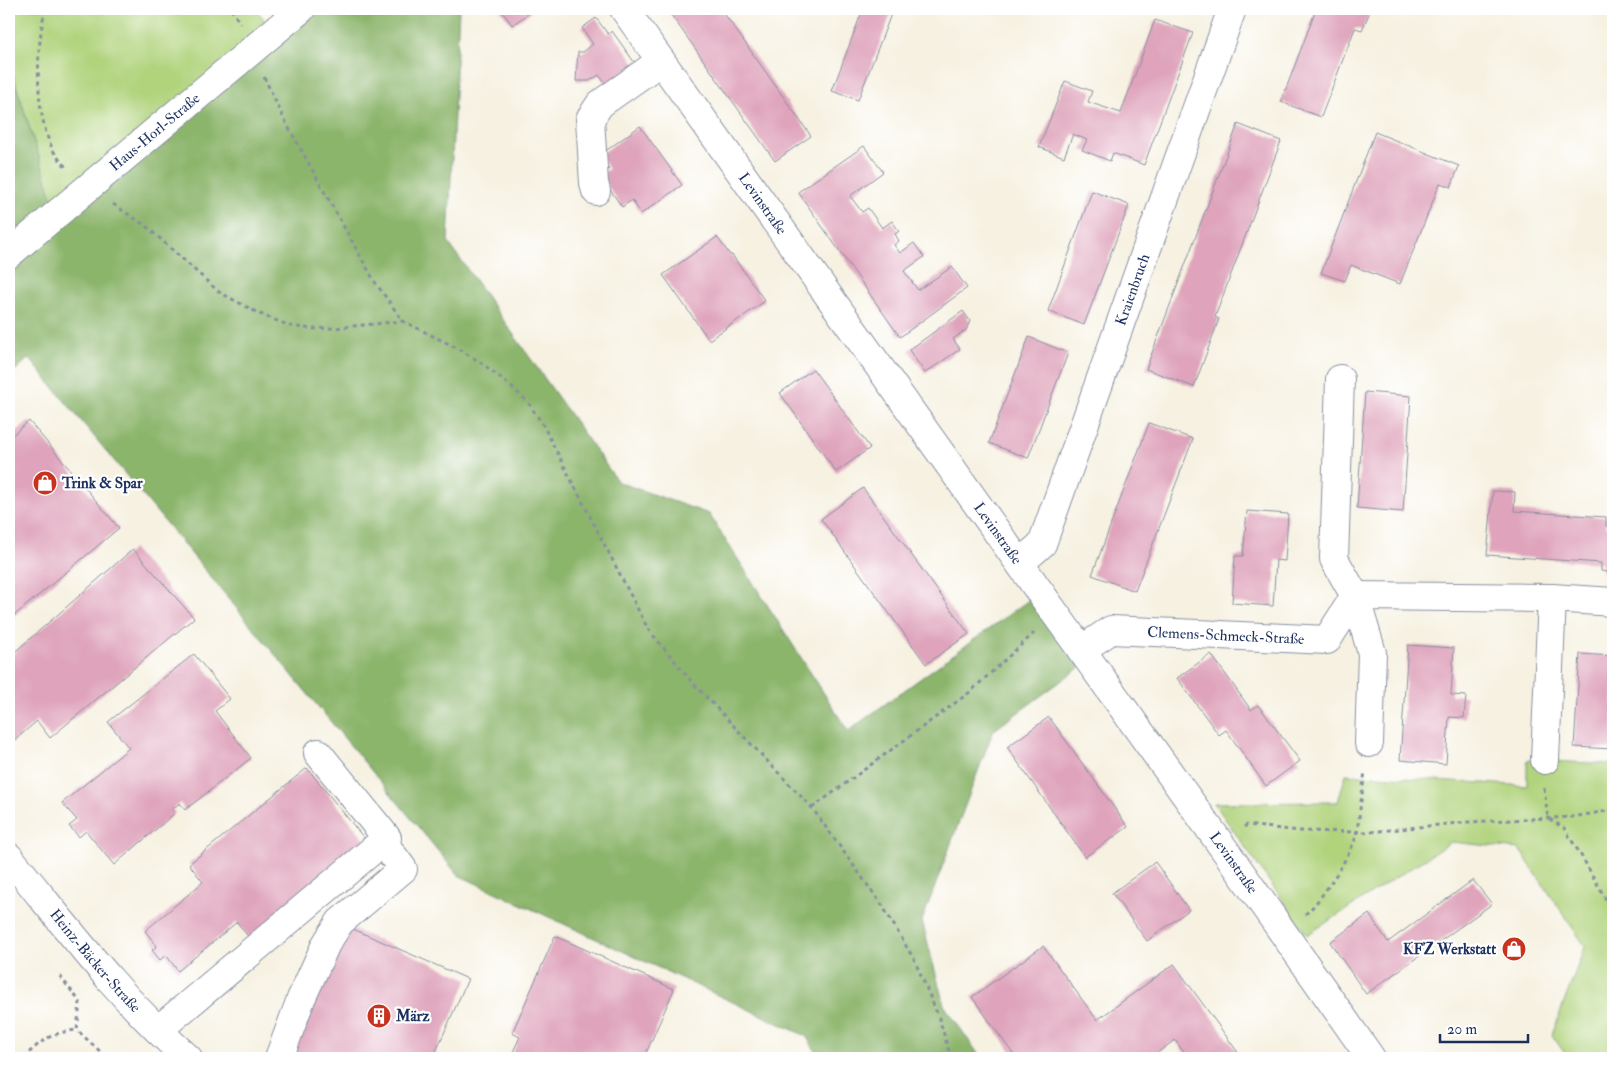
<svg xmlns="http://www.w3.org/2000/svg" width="1622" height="1067" viewBox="0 0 1622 1067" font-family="'IM FELL Double Pica',serif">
	<rect width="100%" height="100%" fill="#fff"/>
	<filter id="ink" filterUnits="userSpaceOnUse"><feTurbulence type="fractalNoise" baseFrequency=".02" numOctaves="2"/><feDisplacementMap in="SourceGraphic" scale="10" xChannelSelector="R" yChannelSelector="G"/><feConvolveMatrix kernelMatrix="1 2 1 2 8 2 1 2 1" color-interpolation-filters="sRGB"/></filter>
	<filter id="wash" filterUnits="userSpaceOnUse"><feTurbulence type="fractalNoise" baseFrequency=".0096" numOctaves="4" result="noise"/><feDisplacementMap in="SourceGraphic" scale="20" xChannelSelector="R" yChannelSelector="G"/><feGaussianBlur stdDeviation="1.12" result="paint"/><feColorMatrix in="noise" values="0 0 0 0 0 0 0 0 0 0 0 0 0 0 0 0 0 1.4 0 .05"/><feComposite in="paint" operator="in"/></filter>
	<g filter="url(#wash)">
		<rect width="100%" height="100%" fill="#f6f1e1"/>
		<!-- green -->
		<g fill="#b0d37c" stroke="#66816d">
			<polygon points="9,9 256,9 270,27 54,204 9,63"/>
			<polygon points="1527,760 1613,764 1613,1058 1568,1058 1552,1035 1585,946 1519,849 1451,842 1307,935 1214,803 1338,802 1346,774 1527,786"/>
		</g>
		<!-- forest -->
		<g fill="#8cb56c" stroke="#547265">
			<polygon points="304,9 459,9 448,242 618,482 709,514 848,731 1037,594 1087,662 993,731 922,921 944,1005 981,1058 820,1058 806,1036 458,875 29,358 9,376 9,261"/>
			<polygon points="9,63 54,204 9,243"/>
		</g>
		<g id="blocks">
			<!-- building -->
			<g fill="#dfa4bc">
				<polygon points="500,9 535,9 512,25"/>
				<polygon points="667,9 721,9 811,136 775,161"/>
				<polygon points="863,9 893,9 858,100 832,91"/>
				<polygon points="1307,9 1371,9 1362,30 1355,28 1321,117 1281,102 1315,12"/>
				<polygon points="596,18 608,34 612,31 637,66 608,87 599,75 589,81 576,81 578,52 583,52 593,44 582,28"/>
				<polygon points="1155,20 1193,33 1144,165 1113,153 1110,161 1082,150 1087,140 1073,134 1064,157 1039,147 1065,81 1092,91 1088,102 1121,113"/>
				<polygon points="1238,124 1281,141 1215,317 1219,319 1194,387 1146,369"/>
				<polygon points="640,126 682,185 641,214 632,200 622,207 600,175 609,169 600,155"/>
				<polygon points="1375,132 1459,166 1451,187 1440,183 1400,284 1351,265 1345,281 1321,273"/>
				<polygon points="864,146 883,172 850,196 862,212 868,208 882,228 892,221 899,231 895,234 899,241 894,245 900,253 914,243 924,257 904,271 918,290 952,267 967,288 900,337 798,192"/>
				<polygon points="1092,191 1129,205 1084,325 1048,311"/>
				<polygon points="717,237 730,255 732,255 765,301 709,340 663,275"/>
				<polygon points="963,311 970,321 966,330 953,339 960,349 925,373 909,350"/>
				<polygon points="1029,337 1068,353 1028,458 989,443"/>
				<polygon points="813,369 870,448 836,472 780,393"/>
				<polygon points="1365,392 1411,396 1403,512 1357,508"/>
				<polygon points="29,421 119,528 9,620 9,438"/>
				<polygon points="1149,423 1193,439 1135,591 1092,575"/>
				<polygon points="863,488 969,634 926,664 821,519"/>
				<polygon points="1493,491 1515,492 1514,511 1606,517 1606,526 1613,527 1613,573 1601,571 1601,563 1487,555"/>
				<polygon points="1247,511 1288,514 1285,561 1276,560 1273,606 1232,603 1235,556 1243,556"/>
				<polygon points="133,549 194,618 50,738 37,721 9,745 9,657"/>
				<polygon points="1408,645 1454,648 1451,695 1466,696 1464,718 1449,717 1446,764 1400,760"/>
				<polygon points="194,654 230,699 215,711 251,758 185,810 180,803 172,809 175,813 114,865 86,831 79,837 69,826 77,820 62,803 129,748 108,722"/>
				<polygon points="1211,654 1251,710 1258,705 1300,761 1266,786 1226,730 1219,735 1177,678"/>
				<polygon points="1580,654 1613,656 1613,749 1574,747"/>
				<polygon points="1049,717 1128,827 1085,857 1007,747"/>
				<polygon points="307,768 368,843 250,939 237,922 178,971 166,955 160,960 152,950 157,946 145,931 203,882 189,864"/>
				<polygon points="1155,862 1189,910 1147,941 1112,893"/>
				<polygon points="1473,880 1492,904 1366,994 1330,942 1369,914 1388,942"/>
				<polygon points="346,926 468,979 433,1058 302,1058 291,1053"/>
				<polygon points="555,936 674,989 644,1058 510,1058 520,1037 512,1033"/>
				<polygon points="1043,946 1097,1020 1174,964 1242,1058 1188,1058 1175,1040 1157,1053 1161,1058 1016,1058 972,997"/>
			</g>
		</g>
	</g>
	<g filter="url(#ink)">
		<use href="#blocks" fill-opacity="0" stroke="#8890a0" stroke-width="1"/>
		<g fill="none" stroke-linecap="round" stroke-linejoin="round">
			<defs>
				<g id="minor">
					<path id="s1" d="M624 9 1057 616 1237 867 1371 1058"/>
					<polyline points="596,191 594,183 590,119 600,104 661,61"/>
					<path id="s2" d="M9 254 301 9"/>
					<polyline points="1340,379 1334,559 1355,596 1372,653 1369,743"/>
					<path id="s3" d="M1020 563 1042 544 1232 9"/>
					<path id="s4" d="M1081 650 1111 630 1327 640 1355 596 1552 598 1613 602"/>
					<polyline points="1545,760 1552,598"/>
					<path id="s5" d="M9 857C66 926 120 999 188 1058"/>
					<polyline points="158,1030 387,838 318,753"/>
					<polyline points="279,1058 301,999 326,944 340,922 403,869 383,842"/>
				</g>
			</defs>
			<!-- minor casing -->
			<use href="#minor" stroke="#8890a0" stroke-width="30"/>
			<!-- path -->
			<g stroke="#8890a0" stroke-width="3" stroke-dasharray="4 4" stroke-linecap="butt">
				<path d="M45 9C36 50 34 112 53 150 56 156 62 163 67 168"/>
				<polyline points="231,9 240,23"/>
				<polyline points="264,77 284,119 363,261 375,282 403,321 459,349 480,362 505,381 528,402 543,425 648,629 692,682 812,808 882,905 915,961 939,1018 951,1058"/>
				<polyline points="113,204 146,226 219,292 260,314 290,326 313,329 334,328 403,321"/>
				<polyline points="1544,788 1548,818 1564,828 1582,857 1613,912"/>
				<polyline points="812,808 970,692 1034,633"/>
				<polyline points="1244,827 1247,825 1299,831 1357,832 1365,771"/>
				<path d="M1305 914C1318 906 1356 847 1357 832H1370L1468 822 1572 817 1613 810"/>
				<polyline points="60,976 80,1002 77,1030 107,1058"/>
				<path d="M23 1058C43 1040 49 1033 77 1030"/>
			</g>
			<!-- minor -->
			<use href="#minor" stroke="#fff" stroke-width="28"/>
		</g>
	</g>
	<!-- icons -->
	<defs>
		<symbol id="shop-disc" viewBox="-11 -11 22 22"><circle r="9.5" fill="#c8321e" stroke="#fff"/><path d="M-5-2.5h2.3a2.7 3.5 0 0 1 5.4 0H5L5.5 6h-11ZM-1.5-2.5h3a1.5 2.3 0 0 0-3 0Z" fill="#fff"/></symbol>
		<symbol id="building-disc" viewBox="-11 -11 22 22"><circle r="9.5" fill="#c8321e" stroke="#fff"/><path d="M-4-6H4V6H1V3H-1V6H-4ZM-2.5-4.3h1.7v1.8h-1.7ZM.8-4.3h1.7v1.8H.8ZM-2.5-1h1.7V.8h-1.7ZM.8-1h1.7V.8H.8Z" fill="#fff"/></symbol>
	</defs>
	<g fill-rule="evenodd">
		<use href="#shop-disc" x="31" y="469" width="28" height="28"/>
		<use href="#shop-disc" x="1500" y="935" width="28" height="28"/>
		<use href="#building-disc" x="365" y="1002" width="28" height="28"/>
	</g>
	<g text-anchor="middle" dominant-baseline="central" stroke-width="4.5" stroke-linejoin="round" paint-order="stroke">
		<!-- street labels -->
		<g font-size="15" fill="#1b2f5e" stroke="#fff">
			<text stroke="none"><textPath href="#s2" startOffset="190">Haus-Horl-Straße</textPath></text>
			<text stroke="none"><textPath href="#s1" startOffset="239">Levinstraße</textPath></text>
			<text stroke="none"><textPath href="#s3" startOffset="299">Kraienbruch</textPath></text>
			<text stroke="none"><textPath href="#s1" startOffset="644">Levinstraße</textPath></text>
			<text stroke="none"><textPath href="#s4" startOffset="151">Clemens-Schmeck-Straße</textPath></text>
			<text stroke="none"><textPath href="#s1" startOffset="1049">Levinstraße</textPath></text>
			<text stroke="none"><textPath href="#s5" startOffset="135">Heinz-Bäcker-Straße</textPath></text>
		</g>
		<!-- poi labels -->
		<g font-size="15" font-weight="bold" fill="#1b2f5e" stroke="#fff" text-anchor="start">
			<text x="62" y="483">Trink &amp; Spar</text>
			<text x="1496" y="949" text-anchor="end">KFZ Werkstatt</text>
			<text x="396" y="1016">März</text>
		</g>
	</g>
	<!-- margin -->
	<rect width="1622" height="1067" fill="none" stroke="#fff" stroke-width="30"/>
	<!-- scale -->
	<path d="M1440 1034v8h88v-8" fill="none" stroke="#1b2f5e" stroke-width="2.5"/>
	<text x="1447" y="1034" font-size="15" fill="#1b2f5e" stroke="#ffffff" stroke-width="4" paint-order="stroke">20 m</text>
</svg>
